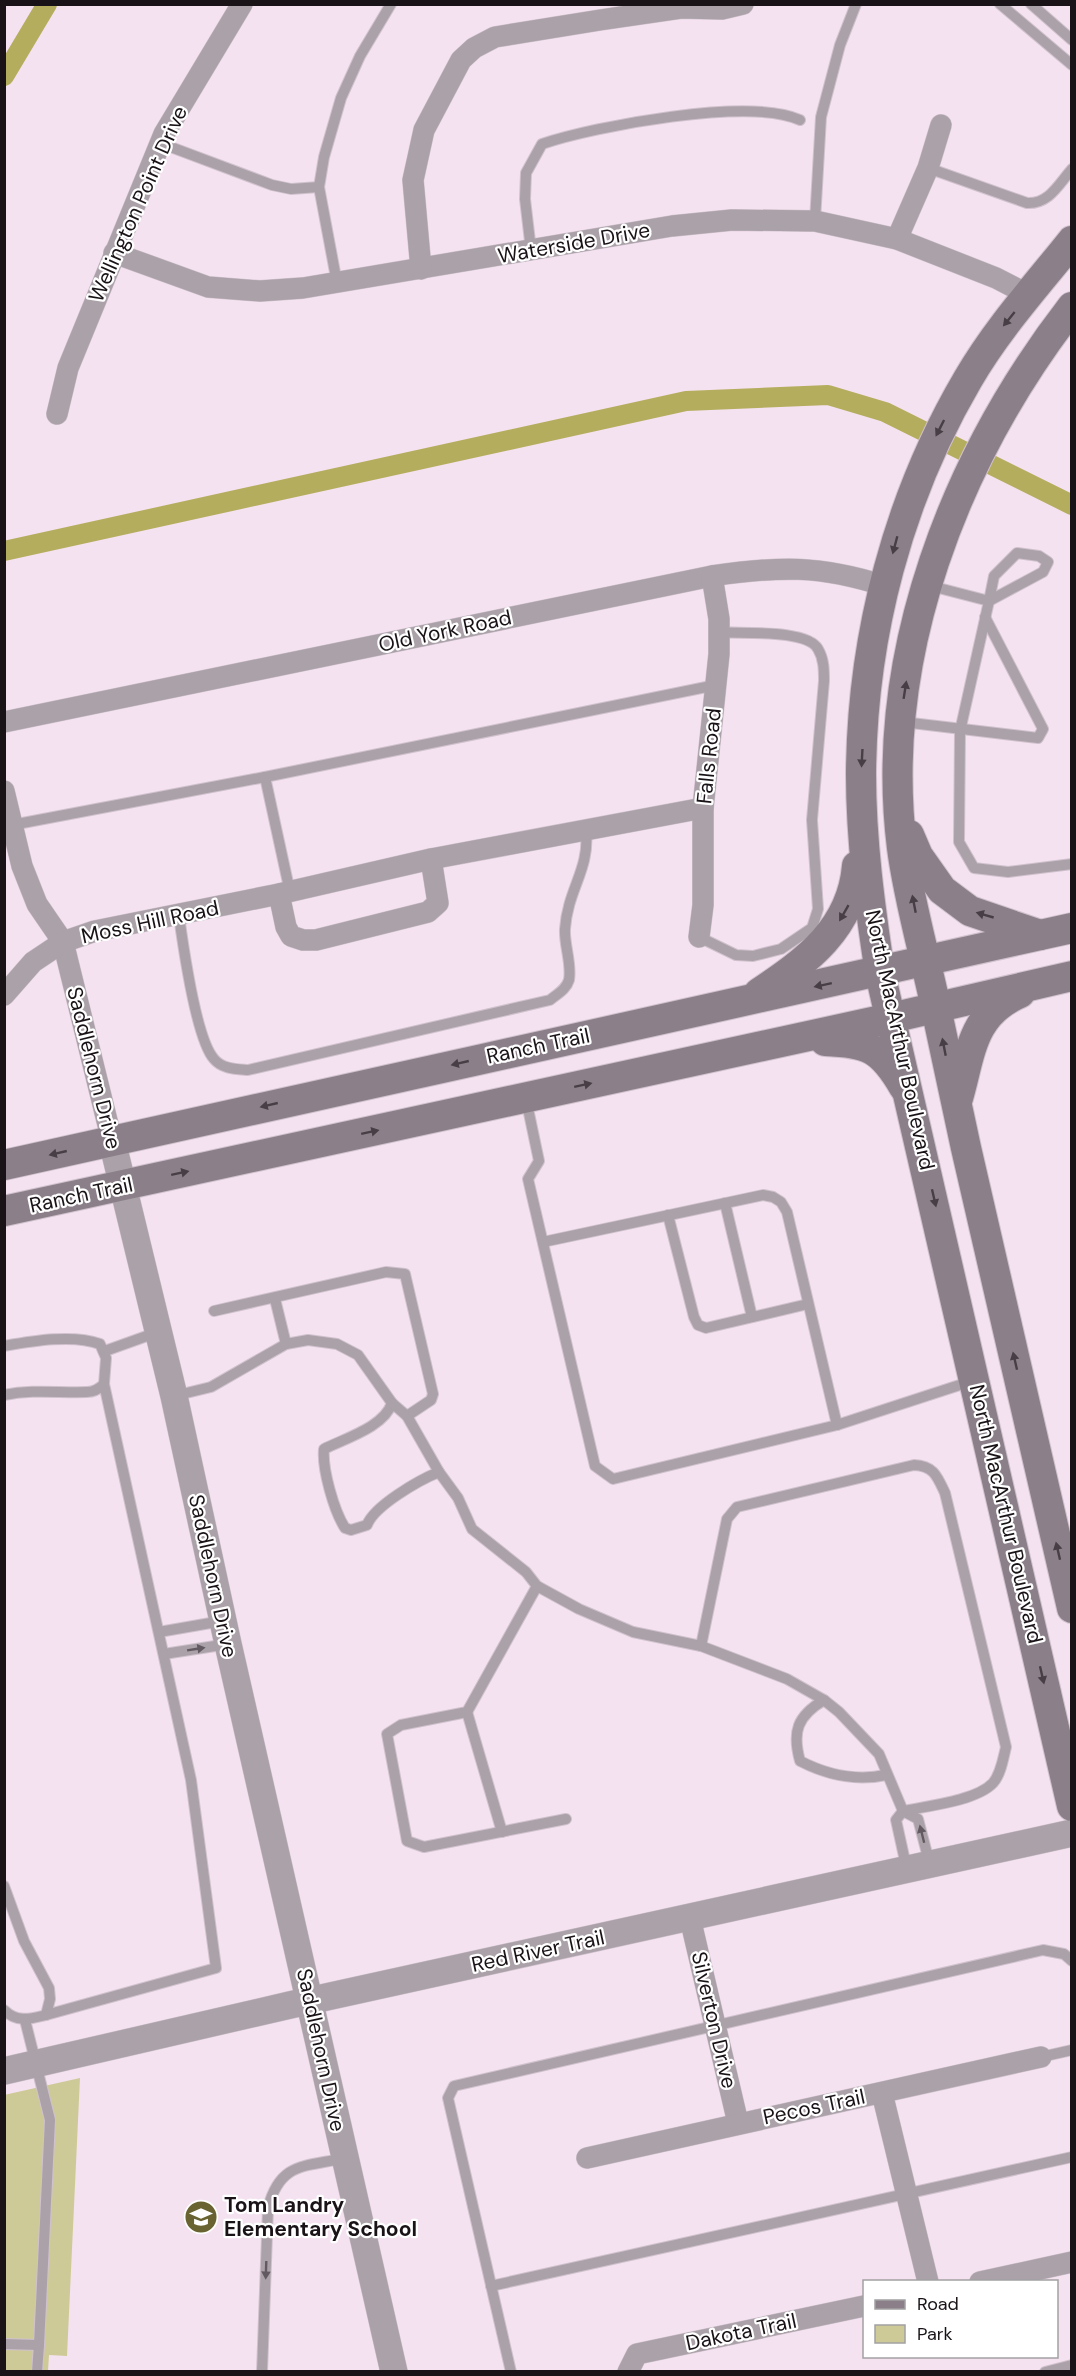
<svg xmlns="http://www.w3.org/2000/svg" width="1076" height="2376" viewBox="0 0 1076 2376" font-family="'DM Sans',sans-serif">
	<rect width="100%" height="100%" fill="#f4e2f1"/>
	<!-- green -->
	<polygon fill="#ceca98" points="80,2078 67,2356 49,2355 48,2371 5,2371 4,2095"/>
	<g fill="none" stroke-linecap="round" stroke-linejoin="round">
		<!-- canal -->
		<g stroke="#b5ad5e" stroke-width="20">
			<polyline points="4,76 47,4"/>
			<polyline points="4,551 686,401 828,395 885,412 1072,505"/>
		</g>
		<defs>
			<g id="service">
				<polyline points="1000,4 1072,65"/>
				<polyline points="1031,4 1072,40"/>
				<polyline points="160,143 272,185 291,189 319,187"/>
				<path d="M928 168 1027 203C1049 204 1058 185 1072 169"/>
				<polyline points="815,221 821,117 840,45 856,4"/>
				<path d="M531 250 525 199 526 173 542 144C595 126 750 97 800 120"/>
				<polyline points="337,283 319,187 324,157 341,98 360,56 391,4"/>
				<polygon points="1017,553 1039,556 1048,562 1043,572 989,601 994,576"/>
				<polyline points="931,586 989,601 960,731 959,842 974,868 1008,872 1072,864"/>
				<polyline points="903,722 1038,738 1043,729 985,617"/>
				<polyline points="265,777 290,892"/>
				<polyline points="12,825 265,777 716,685"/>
				<path d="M179 916C183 945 196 1039 214 1059 222 1069 236 1069 248 1070L550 1000C557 994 566 990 569 980 572 964 564 945 565 929 568 888 590 870 586 830"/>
				<path d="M699 937 736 955 753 956 781 949 812 928 818 909 812 820 824 681C824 670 824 659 818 649 807 629 741 634 719 632"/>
				<polyline points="526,1099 539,1161 528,1179 595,1466 613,1479 837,1425 972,1381"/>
				<polyline points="725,1203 752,1317"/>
				<polyline points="668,1215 694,1317 698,1325 706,1328 808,1304"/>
				<polyline points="543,1242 763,1195 773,1197 781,1202 787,1212 837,1425"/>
				<polyline points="275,1299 286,1344"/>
				<polyline points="214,1311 386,1272 405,1274 433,1394 431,1400 407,1416"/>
				<path d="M4 1346C33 1341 73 1334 100 1344L106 1358 104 1384C99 1389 94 1392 87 1392 59 1393 33 1389 4 1395"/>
				<polyline points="105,1351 158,1332"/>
				<path d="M174 1396 211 1387 286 1344 308 1340 337 1344 358 1355 392 1403C384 1427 346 1438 324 1449 322 1469 334 1511 345 1528L351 1530 367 1525C374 1506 419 1480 439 1472"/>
				<polyline points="392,1403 407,1416 439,1472 458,1498 472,1529 526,1572 537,1586 579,1609 633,1632 701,1646 787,1679 824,1700 839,1712 879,1754 903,1811 918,1819 930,1865"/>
				<polyline points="537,1586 467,1712 401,1725 387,1734 407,1841 424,1847 566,1819"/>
				<polyline points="159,1632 222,1621"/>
				<path d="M701 1646 727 1519 737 1507 914 1465C934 1466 937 1476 945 1493L1006 1747C1003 1759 1001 1774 993 1783 976 1801 927 1806 903 1811L896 1820 907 1870"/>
				<polyline points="164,1654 228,1644"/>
				<path d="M824 1700C797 1716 792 1732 800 1761 827 1775 857 1781 886 1775"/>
				<polyline points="467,1712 502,1832"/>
				<path d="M4 1886 24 1941 49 1988 50 1999 46 2015C30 2019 17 2023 4 2010"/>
				<polyline points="46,2015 216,1968 191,1780 104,1384"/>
				<polyline points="1041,2057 1072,2050"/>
				<polyline points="491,2286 1072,2157"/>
				<polyline points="4,2344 39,2345 50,2120 25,2020"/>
				<polyline points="37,2372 39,2345"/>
				<path d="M262 2372 268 2208C280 2162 304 2167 345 2158"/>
				<polyline points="511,2372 448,2098 454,2086 1043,1950 1064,1954 1072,1961"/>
				<polyline points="1045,2372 1072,2365"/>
			</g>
			<g id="minor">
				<polyline points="897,239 928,168 941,125"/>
				<polyline points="114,253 208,287 260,291 303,288 672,226 732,220 815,221 897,239 996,278 1029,295"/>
				<polyline points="421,269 413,180 424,130 461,60 474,48 495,37 600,20 681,8 722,9 743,4"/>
				<polyline points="57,414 68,368 164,134 242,4"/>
				<path d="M4 722 712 576C779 566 820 565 885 586"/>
				<polyline points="4,791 22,866 37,904 63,942 112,1141"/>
				<polyline points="279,894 286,927 291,936 303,940 316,940 428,912 438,903 431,859"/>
				<polyline points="699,937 703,905 703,808 719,654 719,619 712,576"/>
				<polyline points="4,995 33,962 63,942 95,931 279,894 431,859 703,808"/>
				<polyline points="690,1918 738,2123"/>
				<polyline points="882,2093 928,2282"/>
				<polyline points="587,2158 1041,2057"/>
				<polyline points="980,2282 1072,2262"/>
				<polyline points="628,2372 637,2354 864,2306"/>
			</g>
			<g id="tertiary">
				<polyline points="112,1141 174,1396 228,1644 394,2372"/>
				<polyline points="4,2071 290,2005 1072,1833"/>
			</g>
			<g id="secondary">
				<path d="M1072 241C1036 286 997 329 968 379 898 498 862 636 861 774 861 841 870 907 880 973L1072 1806"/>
				<path d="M1072 307C955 458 878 655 902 848 909 902 925 955 936 1008 946 1055 956 1102 966 1148 1002 1302 1037 1455 1072 1608"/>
				<polyline points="909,835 918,856 942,890 970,911 1040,935"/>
				<path d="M759 993C807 961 852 928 857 866"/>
				<path d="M825 1041C868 1043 881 1047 904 1087"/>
				<path d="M958 1098C971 1053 971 1014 1020 993"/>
				<path d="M4 1165C360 1085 716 1009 1072 928"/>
				<polyline points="4,1211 891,1018 1072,976"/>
			</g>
		</defs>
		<!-- service casing -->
		<use href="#service" stroke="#d1c1ce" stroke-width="12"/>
		<!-- minor casing -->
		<use href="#minor" stroke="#d1c1ce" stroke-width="22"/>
		<!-- tertiary casing -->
		<use href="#tertiary" stroke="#d1c1ce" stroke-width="28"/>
		<!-- secondary casing -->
		<use href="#secondary" stroke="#d1c1ce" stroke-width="32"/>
		<!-- service -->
		<use href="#service" stroke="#aaa2a8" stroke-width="10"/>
		<!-- minor -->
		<use href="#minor" stroke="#aaa2a8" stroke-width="21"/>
		<!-- tertiary -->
		<use href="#tertiary" stroke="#aaa2a8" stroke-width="27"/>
		<!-- secondary -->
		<use href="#secondary" stroke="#8b8089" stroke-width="30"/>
	</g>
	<!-- one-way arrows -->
	<defs><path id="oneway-solid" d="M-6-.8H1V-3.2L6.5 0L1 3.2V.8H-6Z" transform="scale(1.5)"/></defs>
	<g fill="#473f45">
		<use href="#oneway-solid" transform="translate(1009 319) rotate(129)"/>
		<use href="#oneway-solid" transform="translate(940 428) rotate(117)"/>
		<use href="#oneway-solid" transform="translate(895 545) rotate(105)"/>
		<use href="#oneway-solid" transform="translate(905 690) rotate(-81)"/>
		<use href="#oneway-solid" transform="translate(862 758) rotate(93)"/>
		<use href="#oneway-solid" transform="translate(914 904) rotate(-101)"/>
		<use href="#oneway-solid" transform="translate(844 913) rotate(120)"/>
		<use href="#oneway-solid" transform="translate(985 915) rotate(-164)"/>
		<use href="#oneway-solid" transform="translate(823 985) rotate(168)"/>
		<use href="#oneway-solid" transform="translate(944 1047) rotate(-101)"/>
		<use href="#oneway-solid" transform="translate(460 1063) rotate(167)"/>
		<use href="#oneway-solid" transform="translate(583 1085) rotate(-12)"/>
		<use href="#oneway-solid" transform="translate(269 1105) rotate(167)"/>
		<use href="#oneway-solid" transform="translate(370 1132) rotate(-12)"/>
		<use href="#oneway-solid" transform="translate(58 1153) rotate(167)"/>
		<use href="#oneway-solid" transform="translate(180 1173) rotate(-12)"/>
		<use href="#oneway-solid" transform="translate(934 1198) rotate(77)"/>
		<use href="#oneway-solid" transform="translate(1015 1361) rotate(-103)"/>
		<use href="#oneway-solid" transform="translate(1058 1551) rotate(-103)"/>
		<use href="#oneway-solid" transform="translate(1042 1675) rotate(77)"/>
	</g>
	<g fill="#625a60">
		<use href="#oneway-solid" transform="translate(196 1649) rotate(-9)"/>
		<use href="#oneway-solid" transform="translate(922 1834) rotate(-104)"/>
		<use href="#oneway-solid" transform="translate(266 2270) rotate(92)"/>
	</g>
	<!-- icons -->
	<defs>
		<symbol id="school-disc" viewBox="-11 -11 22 22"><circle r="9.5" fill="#686330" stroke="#fff"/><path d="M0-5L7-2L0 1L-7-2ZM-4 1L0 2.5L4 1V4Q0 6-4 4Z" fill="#fff"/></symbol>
	</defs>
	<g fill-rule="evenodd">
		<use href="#school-disc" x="182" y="2198" width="38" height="38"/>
	</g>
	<g text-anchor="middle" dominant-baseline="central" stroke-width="4.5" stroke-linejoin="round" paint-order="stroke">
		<!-- street labels -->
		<g font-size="21" fill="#191318" stroke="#fff">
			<text transform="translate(138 204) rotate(-66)">Wellington Point Drive</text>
			<text transform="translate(574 243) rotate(-10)">Waterside Drive</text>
			<text transform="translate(445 631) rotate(-12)">Old York Road</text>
			<text transform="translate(709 756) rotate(-84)">Falls Road</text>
			<text transform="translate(150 922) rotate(-12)">Moss Hill Road</text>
			<text transform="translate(900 1040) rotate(78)">North MacArthur Boulevard</text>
			<text transform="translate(538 1046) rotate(-12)">Ranch Trail</text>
			<text transform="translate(94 1068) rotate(76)">Saddlehorn Drive</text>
			<text transform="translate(81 1195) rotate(-12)">Ranch Trail</text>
			<text transform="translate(1006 1514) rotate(77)">North MacArthur Boulevard</text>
			<text transform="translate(213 1576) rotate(78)">Saddlehorn Drive</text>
			<text transform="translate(538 1951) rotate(-12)">Red River Trail</text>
			<text transform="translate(714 2020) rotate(77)">Silverton Drive</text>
			<text transform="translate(321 2050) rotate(78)">Saddlehorn Drive</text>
			<text transform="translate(814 2107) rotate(-12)">Pecos Trail</text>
			<text transform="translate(741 2332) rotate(-12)">Dakota Trail</text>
		</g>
		<!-- poi labels -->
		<g font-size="21" font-weight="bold" fill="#191318" stroke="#fff" text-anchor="start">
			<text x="224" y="2205">Tom Landry<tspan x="224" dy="24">Elementary School</tspan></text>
		</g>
	</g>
	<!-- border -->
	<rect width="1076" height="2376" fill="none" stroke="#191318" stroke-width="12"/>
	<!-- legend -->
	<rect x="863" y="2280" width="195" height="78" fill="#ffffff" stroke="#a3a1a3" stroke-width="1.5"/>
	<rect x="875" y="2300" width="30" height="9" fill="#8b8089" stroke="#a3a1a3" stroke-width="1.5"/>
	<text x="917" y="2310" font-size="18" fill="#191318">Road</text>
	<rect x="875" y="2325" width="30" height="18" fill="#ceca98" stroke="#a3a1a3" stroke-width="1.5"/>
	<text x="917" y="2340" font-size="18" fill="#191318">Park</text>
</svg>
